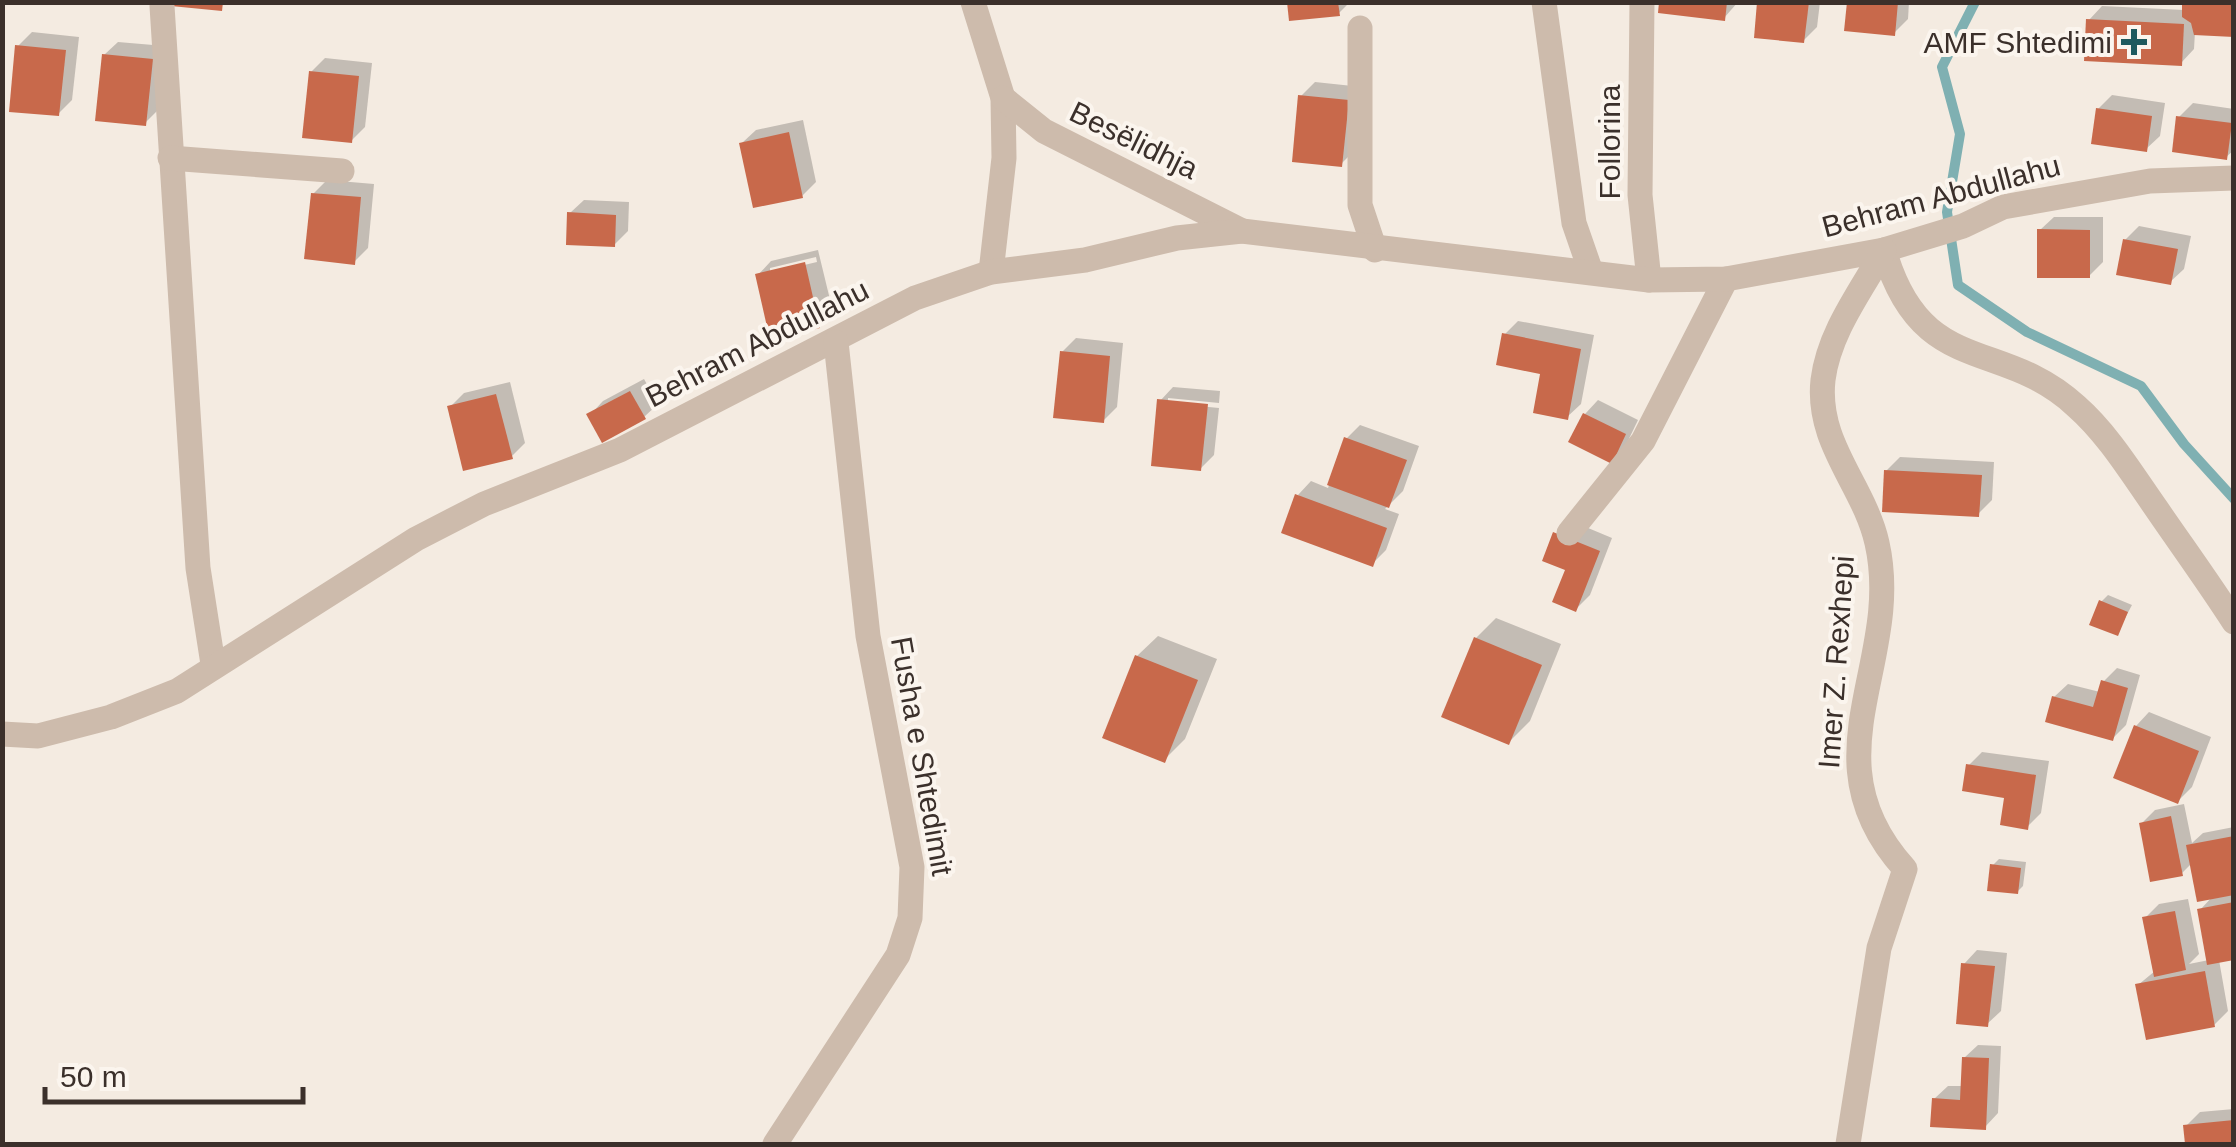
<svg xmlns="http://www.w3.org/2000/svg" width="2236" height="1147" viewBox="0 0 2236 1147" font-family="Arial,sans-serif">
	<rect width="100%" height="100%" fill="#f4ebe1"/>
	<!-- shadow -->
	<g fill="#0003" fill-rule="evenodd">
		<polygon points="1289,2 1350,2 1338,14"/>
		<polygon points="1662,2 1738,2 1724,18"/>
		<polygon points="1760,2 1820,2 1817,27 1803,41"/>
		<polygon points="1849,2 1909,2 1908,19 1894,33"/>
		<polygon points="2185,2 2195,32 2194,49 2181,63 2089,20 2102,6 2184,10"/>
		<polygon points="32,32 79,37 72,100 58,114 18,46"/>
		<polygon points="118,42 165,46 159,109 145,123 104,55"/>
		<polygon points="325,58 372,63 365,127 352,140 311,72"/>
		<polygon points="1315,82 1362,87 1355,150 1341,164 1301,96"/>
		<polygon points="2112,95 2165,103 2160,136 2146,149 2098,109"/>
		<polygon points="2193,103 2234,109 2234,150 2226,157 2179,117"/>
		<polygon points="803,120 816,182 802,196 742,143 756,130"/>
		<polygon points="327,180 374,184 368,248 354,262 313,194"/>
		<polygon points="584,200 629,202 628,231 614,245 570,213"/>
		<polygon points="2054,217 2103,217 2103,262 2089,276 2040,230"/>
		<polygon points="2139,226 2191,236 2184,269 2170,282 2125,240"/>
		<path d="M818 250 833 312 819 325 758 275 771 261ZM816 257 817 262 770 273V268Z"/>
		<polygon points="1518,321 1594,335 1581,404 1567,417 1543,372 1504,335"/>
		<polygon points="1076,338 1123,343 1117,407 1103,421 1062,352"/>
		<polygon points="644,379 658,404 644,417 590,415 603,401"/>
		<polygon points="510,382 525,443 511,457 450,407 464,393"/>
		<polygon points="1173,387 1220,391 1219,403 1168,398 1168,403 1219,408 1214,455 1200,469 1160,401"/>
		<polygon points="1598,400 1638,420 1625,447 1611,461 1585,414"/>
		<polygon points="1360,425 1419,446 1403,491 1385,509 1399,514 1386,550 1372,564 1298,495 1311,481 1328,488 1346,439"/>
		<polygon points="1900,457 1994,462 1992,500 1978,514 1886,471"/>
		<polygon points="1569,520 1612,538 1590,595 1576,609 1556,534"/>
		<polygon points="2108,595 2132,605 2117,633 2101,602"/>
		<polygon points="1496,618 1561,644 1530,721 1509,742 1476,638"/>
		<polygon points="1158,636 1217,659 1185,739 1164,760 1137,656"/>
		<polygon points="2117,668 2140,675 2126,725 2112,739 2054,697 2068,684 2100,692 2103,682"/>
		<polygon points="2149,712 2211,737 2192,787 2178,801 2136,726"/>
		<polygon points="1982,752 2049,761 2041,813 2027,827 2007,796 1968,766"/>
		<polygon points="2184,804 2192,843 2203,833 2234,827 2234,958 2219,960 2228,1011 2214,1025 2138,985 2155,971 2145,918 2159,904 2188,899 2199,954 2189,964 2209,960 2200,910 2213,896 2192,863 2182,873 2141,824 2155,810"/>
		<polygon points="1999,859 2026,862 2023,886 2017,892 1992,866"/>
		<polygon points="1977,950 2007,953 2001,1011 1987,1024 1964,964"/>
		<polygon points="1978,1045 2001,1046 1998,1113 1985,1127 1934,1099 1948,1086 1963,1086 1964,1058"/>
		<polygon points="2234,1109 2234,1144 2188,1144 2186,1126 2200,1112"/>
	</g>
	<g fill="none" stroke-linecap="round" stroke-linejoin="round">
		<!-- stream -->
		<polyline stroke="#7fb0b2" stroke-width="10" points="1975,2 1942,67 1960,134 1947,212 1958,285 2027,332 2141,386 2184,444 2234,499"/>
	</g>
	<!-- building -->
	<g fill="#c8694b">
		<polygon points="172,2 223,2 222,11 171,6"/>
		<polygon points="1287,2 1338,2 1340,16 1289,21"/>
		<polygon points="1659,2 1727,2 1725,21 1658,13"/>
		<polygon points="1757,2 1809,2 1804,43 1754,38"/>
		<polygon points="1847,2 1898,2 1895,36 1844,31"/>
		<polygon points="2182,2 2234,2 2234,37 2194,35 2191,23 2182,17"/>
		<polygon points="2086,19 2184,24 2182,66 2084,61"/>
		<polygon points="15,45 66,50 59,116 9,112"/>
		<polygon points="102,54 153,59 146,126 95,121"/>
		<polygon points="309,71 359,76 352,143 302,138"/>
		<polygon points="1298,95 1349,100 1342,167 1292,162"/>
		<polygon points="2096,108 2152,116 2147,152 2091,144"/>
		<polygon points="2176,116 2232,123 2227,160 2172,152"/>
		<polygon points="789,132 803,198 753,208 739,143"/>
		<polygon points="311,193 361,197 355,265 304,259"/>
		<polygon points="567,212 616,215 615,247 566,245"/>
		<polygon points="2037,229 2090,230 2090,278 2037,278"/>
		<polygon points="2123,239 2178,249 2171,285 2116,275"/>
		<polygon points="805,262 820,328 770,340 755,274"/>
		<polygon points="1502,333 1581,349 1568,420 1533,413 1540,374 1496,365"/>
		<polygon points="1060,351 1110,356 1104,423 1053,418"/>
		<polygon points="630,391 646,419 602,443 586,414"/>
		<polygon points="496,394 513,459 463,471 447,406"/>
		<polygon points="1157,399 1208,404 1201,471 1151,466"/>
		<polygon points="1583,413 1626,434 1612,464 1568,442"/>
		<polygon points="1344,437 1407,460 1389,508 1327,485"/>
		<polygon points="1884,470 1982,475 1979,517 1882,512"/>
		<polygon points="1295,494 1387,528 1373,567 1281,533"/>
		<polygon points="1553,532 1600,551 1576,612 1552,602 1565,570 1542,561"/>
		<polygon points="2099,600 2128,612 2118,636 2089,625"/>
		<polygon points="1474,637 1542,665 1509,745 1441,717"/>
		<polygon points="1135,655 1198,680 1165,763 1102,738"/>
		<polygon points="2101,680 2128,688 2113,741 2045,722 2052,696 2093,707"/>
		<polygon points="2134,725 2199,751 2178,804 2113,778"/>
		<polygon points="1966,764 2036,775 2028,830 2000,825 2004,798 1962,791"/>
		<polygon points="2171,816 2183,876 2150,882 2139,823"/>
		<polygon points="2234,836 2234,895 2197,902 2186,845"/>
		<polygon points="1990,864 2021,868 2018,894 1987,891"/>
		<polygon points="2234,902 2234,960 2207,965 2197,909"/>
		<polygon points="2175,911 2186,970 2154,977 2142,917"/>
		<polygon points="1961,963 1995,966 1988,1027 1956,1024"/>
		<polygon points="2205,971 2215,1027 2146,1040 2135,984"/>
		<polygon points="1962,1057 1989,1058 1986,1130 1930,1127 1932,1098 1960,1100"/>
		<polygon points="2234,1120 2234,1144 2185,1144 2183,1125"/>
	</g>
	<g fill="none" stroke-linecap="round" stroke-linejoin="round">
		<!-- minor -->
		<g stroke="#cdbbac" stroke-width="25">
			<polyline points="973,2 1003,98 1004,158 991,272"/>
			<polyline points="1544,2 1574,223 1591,272"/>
			<polyline points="1642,2 1640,195 1649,280"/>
			<polyline points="162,6 198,568 213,664"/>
			<polyline points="1360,28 1360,205 1375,250"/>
			<polyline points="1003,98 1044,131 1242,231"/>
			<polyline points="170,158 342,171"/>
			<path d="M1884 250C1921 379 2002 337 2076 406 2108 434 2132 474 2156 508 2182 546 2209 583 2234 622"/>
			<polyline points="1569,533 1643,441 1726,279"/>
			<polyline points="2,734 38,736 111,717 177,691 416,539 484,504 620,450 915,298 991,272 1085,260 1177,238 1242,231 1649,280 1726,279 1884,250 1963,226 2003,207 2150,181 2234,178"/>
			<polyline points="775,1144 898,955 910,918 912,867 868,636 836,342"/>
			<path d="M1848 1144 1879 948 1905 869C1804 758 1904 663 1877 543 1864 485 1816 444 1823 380 1829 332 1861 291 1884 250"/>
		</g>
	</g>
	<!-- markers -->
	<path fill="#1f5a5e" stroke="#fbf5ee" stroke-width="4" d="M2129 27h10v10h10v10h-10v10h-10v-10h-10v-10h10z"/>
	<g text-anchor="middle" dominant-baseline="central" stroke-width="8" stroke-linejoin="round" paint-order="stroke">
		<!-- poi labels -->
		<g font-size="30" fill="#3b302b" stroke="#fbf5ee" text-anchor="end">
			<text x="2112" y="42">AMF Shtedimi</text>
		</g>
		<!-- street labels -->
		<g font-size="30" fill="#3b302b" stroke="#fbf5ee">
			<text transform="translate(1134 140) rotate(26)">Besëlidhja</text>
			<text transform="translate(1609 142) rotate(-90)">Follorina</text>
			<text transform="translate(1941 196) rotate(-15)">Behram Abdullahu</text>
			<text transform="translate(757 343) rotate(-27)">Behram Abdullahu</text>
			<text transform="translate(1836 662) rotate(-86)">Imer Z. Rexhepi</text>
			<text transform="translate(922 756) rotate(80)">Fusha e Shtedimit</text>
		</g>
	</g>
	<!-- border -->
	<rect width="2236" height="1147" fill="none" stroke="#3b302b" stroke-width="10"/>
	<!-- scale -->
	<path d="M45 1087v15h258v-15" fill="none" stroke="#3b302b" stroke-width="5"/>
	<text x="60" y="1087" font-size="30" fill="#3b302b" stroke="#fbf5ee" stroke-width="8" paint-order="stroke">50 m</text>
</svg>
